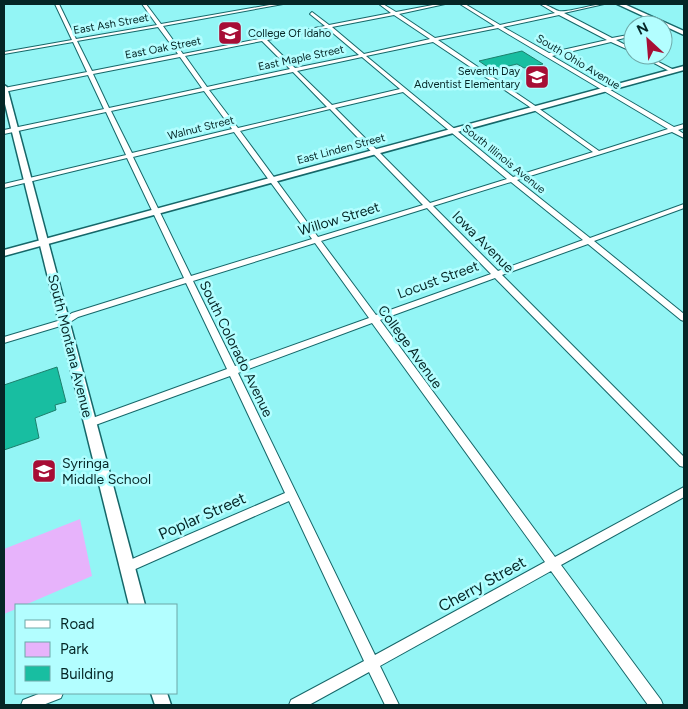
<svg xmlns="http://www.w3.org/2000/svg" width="688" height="709" viewBox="0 0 688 709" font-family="Figtree,sans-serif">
	<rect width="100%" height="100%" fill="#93f5f5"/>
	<!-- green -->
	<polygon fill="#e7b3fb" points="80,519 92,576 25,605 16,605 16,609 4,614 4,549"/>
	<!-- building -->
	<g fill="#18bea1" stroke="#1c7f6c">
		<polygon points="522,51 543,64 524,68 517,64 492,70 479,61"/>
		<polygon points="57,367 66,402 55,405 56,410 35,418 39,438 4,450 4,385"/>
	</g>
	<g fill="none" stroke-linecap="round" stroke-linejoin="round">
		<defs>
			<g id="minor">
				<path d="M55 4H59L76 39 157 25 142 4H146L161 24 275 4H283L163 26 183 54 325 26 310 14 312 12 329 25 391 13 379 4H383L396 12 438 4H445L399 14 435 38 495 26 460 4H465L500 25 555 13 540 4C548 4 552 9 559 11 567 13 593 4 604 4L564 13 612 38 633 34V36L616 40 633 49V52L611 42 552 56 674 127 684 124V128L678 130 684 134V138L672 132 517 180 590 238 684 204V208L594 241 684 314V321L681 320 588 244 502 275 684 457V467L680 466 495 278 380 320 555 557 684 487V497L561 565 661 700 663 705H648L551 571 380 666 399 705H385L369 672 309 705H289L291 700 364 661 289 501 131 571 127 573 123 571 121 567 123 563 285 493 230 376 90 427 87 426 85 423 87 420 227 369 186 283 78 317 67 324 4 343V337L61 320 72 313 184 278 127 158 4 188V184L126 155 106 112 4 134V130L104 109 88 75 4 92V88L87 72 73 42 4 54V52L72 40ZM394 15 430 39 364 54 332 27ZM559 15 607 40 549 53 503 27ZM158 27 178 54 92 71 77 41ZM327 28 359 55 295 68 267 40ZM498 28 668 129 599 151 531 103 438 40ZM262 41 290 69 207 87 185 56ZM433 42 527 105 593 152 513 177 366 56ZM180 57 202 88 109 108 93 74ZM362 57 400 89 332 105 297 71ZM293 72 327 107 238 128 209 90ZM204 91 232 129 132 153 111 111ZM403 92 507 179 430 203 335 108ZM330 109 423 205 318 237 240 131ZM234 132 312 239 191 276 133 157ZM511 182 583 240 498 271 433 206ZM427 208 491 274 376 315 321 241ZM315 243 369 318 235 366 193 281ZM372 323 545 562 375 655 238 373Z"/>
				<polygon points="639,55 645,55 676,71 671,72"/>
				<polygon points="41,693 63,693 61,698 43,705 21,705 23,700"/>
			</g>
			<g id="tertiary">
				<polygon points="4,85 7,87 145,605 129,605 4,100"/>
				<polygon points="151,693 167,693 171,705 155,705"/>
			</g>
			<g id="secondary">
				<polygon points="617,4 624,4 684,31 684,35"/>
				<polygon points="684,66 684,70 4,256 4,250"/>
			</g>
		</defs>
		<!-- minor casing -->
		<use href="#minor" stroke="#166769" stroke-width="2"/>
		<!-- tertiary casing -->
		<use href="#tertiary" stroke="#166769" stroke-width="3"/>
		<!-- secondary casing -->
		<use href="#secondary" stroke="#166769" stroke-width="3"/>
		<!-- minor -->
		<use href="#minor" fill="#fff" fill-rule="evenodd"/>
		<!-- tertiary -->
		<use href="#tertiary" fill="#fff" fill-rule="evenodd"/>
		<!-- secondary -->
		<use href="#secondary" fill="#fff" fill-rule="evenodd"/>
	</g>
	<!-- icons -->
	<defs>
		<symbol id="university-square" viewBox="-11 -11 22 22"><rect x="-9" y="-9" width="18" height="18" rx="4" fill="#a70e35" stroke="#b3feff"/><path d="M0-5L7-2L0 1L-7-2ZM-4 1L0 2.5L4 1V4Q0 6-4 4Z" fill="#fff"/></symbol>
		<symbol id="school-square" viewBox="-11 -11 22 22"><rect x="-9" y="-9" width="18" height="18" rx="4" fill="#a70e35" stroke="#b3feff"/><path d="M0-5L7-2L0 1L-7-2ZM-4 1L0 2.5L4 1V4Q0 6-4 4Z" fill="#fff"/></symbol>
	</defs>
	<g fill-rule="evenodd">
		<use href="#university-square" x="216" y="19" width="28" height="28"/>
		<use href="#school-square" x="523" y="63" width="28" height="28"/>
		<use href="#school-square" x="30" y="457" width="28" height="28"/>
	</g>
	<g text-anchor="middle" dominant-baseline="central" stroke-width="5" stroke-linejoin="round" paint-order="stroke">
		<!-- far-street labels -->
		<g font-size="11" fill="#052626" stroke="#b3feff">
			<text transform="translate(111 24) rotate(-10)">East Ash Street</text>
			<text transform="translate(163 48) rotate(-11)">East Oak Street</text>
			<text transform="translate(301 58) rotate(-12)">East Maple Street</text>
			<text transform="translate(578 62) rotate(31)">South Ohio Avenue</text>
			<text transform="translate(201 128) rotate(-14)">Walnut Street</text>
			<text transform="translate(341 149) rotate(-15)">East Linden Street</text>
			<text transform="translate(504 159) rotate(39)">South Illinois Avenue</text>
		</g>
		<!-- far-poi labels -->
		<g font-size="11" fill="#052626" stroke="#b3feff" text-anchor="start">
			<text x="248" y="33">College Of Idaho</text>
			<text x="520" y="71" text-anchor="end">Seventh Day<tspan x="520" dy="13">Adventist Elementary</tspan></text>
		</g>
		<!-- street labels -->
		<g font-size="14" fill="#052626" stroke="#b3feff">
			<text transform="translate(339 219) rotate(-17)">Willow Street</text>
			<text transform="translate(483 242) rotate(45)">Iowa Avenue</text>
			<text transform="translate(438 280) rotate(-20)">Locust Street</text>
			<text transform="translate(70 346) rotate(76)">South Montana Avenue</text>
			<text transform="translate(410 347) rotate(54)">College Avenue</text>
			<text transform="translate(236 349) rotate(64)">South Colorado Avenue</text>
		</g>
		<!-- poi labels -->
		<g font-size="14" fill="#052626" stroke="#b3feff" text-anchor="start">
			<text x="62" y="463">Syringa<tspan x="62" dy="16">Middle School</tspan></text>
		</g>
		<!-- near-street labels -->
		<g font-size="16" fill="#052626" stroke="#b3feff">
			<text transform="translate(202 516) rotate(-24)">Poplar Street</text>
			<text transform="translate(482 584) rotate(-29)">Cherry Street</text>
		</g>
	</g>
	<!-- border -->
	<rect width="688" height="709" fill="none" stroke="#052626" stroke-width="10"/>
	<!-- legend -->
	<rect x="15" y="604" width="162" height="90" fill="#b3feff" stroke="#6da8a8"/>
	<rect x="25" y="620" width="25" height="8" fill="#ffffff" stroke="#6da8a8"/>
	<text x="60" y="629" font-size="15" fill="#052626">Road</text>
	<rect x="25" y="642" width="25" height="15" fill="#e7b3fb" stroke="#6da8a8"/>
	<text x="60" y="654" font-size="15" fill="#052626">Park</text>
	<rect x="25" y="666" width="25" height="15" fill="#18bea1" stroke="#6da8a8"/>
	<text x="60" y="679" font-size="15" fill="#052626">Building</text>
	<!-- north arrow -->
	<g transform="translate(648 40) rotate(334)"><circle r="24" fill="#b3feff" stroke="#6da8a8"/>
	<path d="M0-4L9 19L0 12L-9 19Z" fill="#a70e35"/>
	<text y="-8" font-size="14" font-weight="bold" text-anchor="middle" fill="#052626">N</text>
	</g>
</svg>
